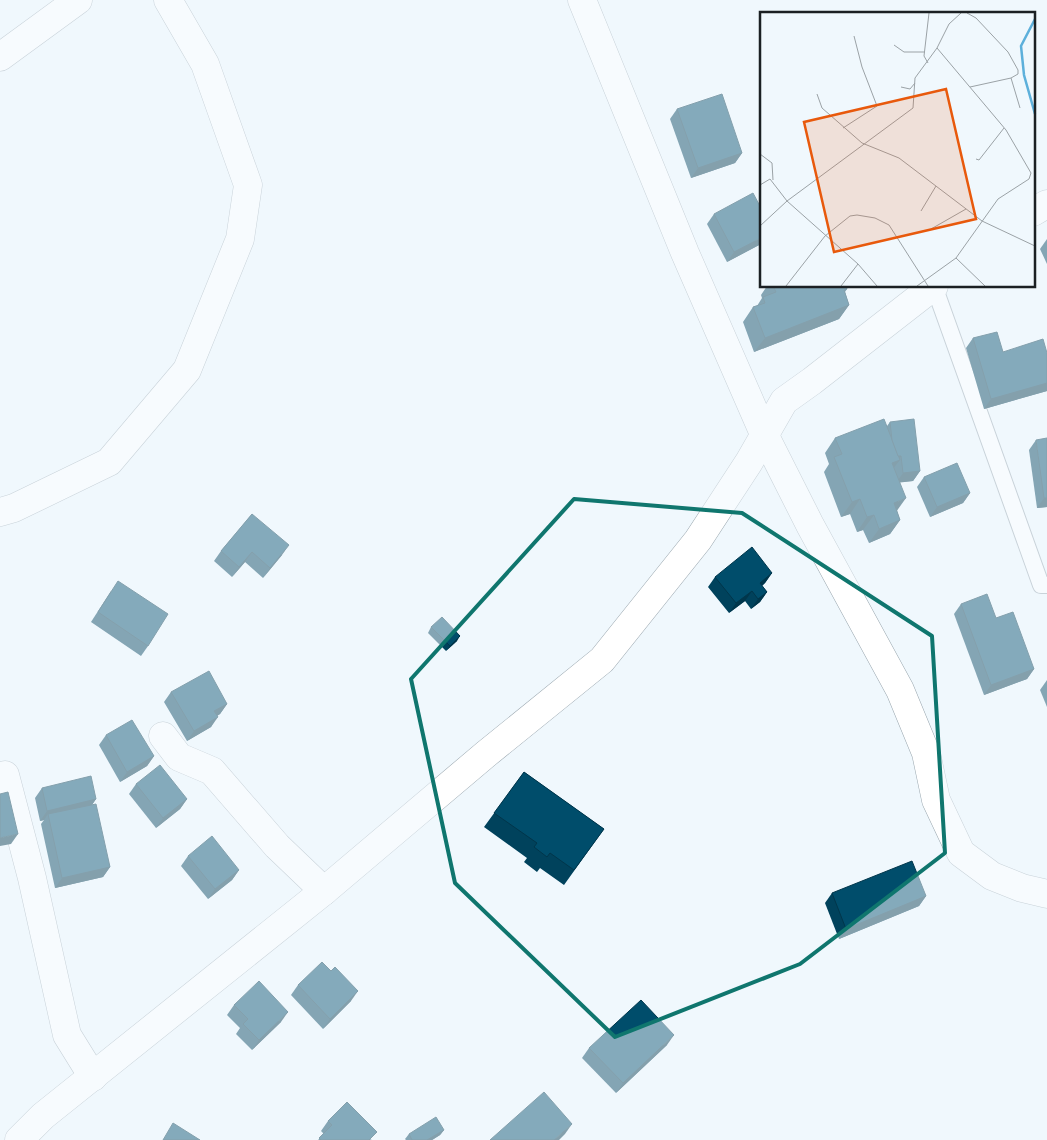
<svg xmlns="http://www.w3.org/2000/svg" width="1047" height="1140" viewBox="0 0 1047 1140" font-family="Montserrat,sans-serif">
	<rect width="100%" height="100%" fill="#f0f8fd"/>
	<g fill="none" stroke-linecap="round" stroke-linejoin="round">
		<defs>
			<polyline id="lane" points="934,286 1041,585 1047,585"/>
			<g id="street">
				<polyline points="582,0 685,253 764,434 810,525 900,690 926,753 936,800 961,853 992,876 1022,888 1047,894"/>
				<polyline points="0,57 78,0"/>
				<polyline points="1033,212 1047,204"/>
				<polyline points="0,512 14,508 109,462 187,370 240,239 248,185 205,64 168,0"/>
				<polyline points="163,736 179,757 212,771 277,846 324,891"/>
				<polyline points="5,775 32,878 67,1035 93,1077"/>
				<polyline points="19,1140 43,1116 324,891 486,754 602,660 698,540 749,462 784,401 812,381 934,286"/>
			</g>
		</defs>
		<!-- lane casing -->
		<use href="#lane" stroke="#99a6ae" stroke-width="18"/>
		<!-- street casing -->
		<use href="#street" stroke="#99a6ae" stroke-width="29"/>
		<!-- lane -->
		<use href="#lane" stroke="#fff" stroke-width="16"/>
		<!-- street -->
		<use href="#street" stroke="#fff" stroke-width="28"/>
	</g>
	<!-- wall -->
	<g fill="#00425c">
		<polygon points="677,109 742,153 735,163 691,178 670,119"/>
		<polygon points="714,214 761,244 727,262 707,224"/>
		<polygon points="1047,239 1047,264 1040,249"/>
		<polygon points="767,286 846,286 847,289 845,292 849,305 839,319 754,352 743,322 753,307 757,306 762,298 761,295"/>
		<polygon points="973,338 1003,352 1047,353 1047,391 984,409 966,348"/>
		<polygon points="890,422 920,471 913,481 900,482 897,511 900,520 890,534 869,543 863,530 857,532 850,514 841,517 824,472 829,464 825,453 835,438 887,426"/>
		<polygon points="1036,440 1047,507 1037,508 1029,450"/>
		<polygon points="924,477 970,493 963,503 930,517 917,487"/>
		<polygon points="252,514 282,555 263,578 245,562 232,577 214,561 221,551"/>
		<polygon points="772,573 765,583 762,586 767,592 760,602 751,609 745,601 729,613 708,587 715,577"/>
		<polygon points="111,591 148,646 141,656 91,622"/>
		<polygon points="961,604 996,618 1034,669 1027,679 984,695 954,614"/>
		<polygon points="431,627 457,641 446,651 428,633"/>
		<polygon points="1047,680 1047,707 1040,690"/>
		<polygon points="171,692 227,704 220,714 217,716 211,727 187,741 164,702"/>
		<polygon points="106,735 154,756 147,766 120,782 99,745"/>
		<polygon points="524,772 604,829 564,885 540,868 537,872 524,862 527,858 484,827"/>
		<polygon points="136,784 187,799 180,809 156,828 129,794"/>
		<polygon points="42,788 96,799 92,805 110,867 103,877 55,888 41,824 44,820 40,821 35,798"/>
		<polygon points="188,856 239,870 232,880 208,899 181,866"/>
		<polygon points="832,893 926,896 919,906 839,939 825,903"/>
		<polygon points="331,971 351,1001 323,1029 291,995 298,985"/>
		<polygon points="234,1005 281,1022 252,1050 236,1034 240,1028 227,1015"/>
		<polygon points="667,1045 616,1093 582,1058 589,1048"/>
		<polygon points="328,1121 372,1140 318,1140 324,1134 321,1131"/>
		<polygon points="444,1130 440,1135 432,1140 406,1140 405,1139 409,1134"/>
	</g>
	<!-- shaded-wall -->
	<g fill="#00364b">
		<polygon points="742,153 735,163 691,178 698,168"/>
		<polygon points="761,238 761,244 727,262 734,252"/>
		<polygon points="849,305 839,319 754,352 765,338"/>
		<polygon points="1047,383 1047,391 984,409 991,399"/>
		<polygon points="901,456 898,461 900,460 889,474 894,457"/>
		<polygon points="920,471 913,481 896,483 903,473"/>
		<polygon points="970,493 963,503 930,517 937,507"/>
		<polygon points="906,498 896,512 894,503"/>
		<polygon points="1044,498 1047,498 1047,507 1037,508"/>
		<polygon points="860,499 850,514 841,517 852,502"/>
		<polygon points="874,515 863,530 857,532 867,517"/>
		<polygon points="900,520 890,534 869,543 879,529"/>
		<polygon points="289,545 282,555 263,578 270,568"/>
		<polygon points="252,552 245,562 232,577 239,567"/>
		<polygon points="772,573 765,583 753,593 760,583"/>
		<polygon points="752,591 745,601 729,613 736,603"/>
		<polygon points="767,592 760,602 751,609 758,599"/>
		<polygon points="460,636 457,641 446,651 450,646"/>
		<polygon points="1034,669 1027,679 984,695 991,685"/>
		<polygon points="227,704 220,714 207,721 214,711"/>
		<polygon points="218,717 211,727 187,741 194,731"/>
		<polygon points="154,756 147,766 120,782 127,772"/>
		<polygon points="96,799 89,809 48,814 44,820 40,821 47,811"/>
		<polygon points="187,799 180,809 156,828 163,818"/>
		<polygon points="18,834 11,844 0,846 0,838"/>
		<polygon points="110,867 103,877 55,888 62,878"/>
		<polygon points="239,870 232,880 208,899 215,889"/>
		<polygon points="926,896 919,906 839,939 846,929"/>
		<polygon points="358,991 351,1001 323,1029 330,1019"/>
		<polygon points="288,1012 281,1022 252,1050 259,1040"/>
		<polygon points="674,1035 667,1045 616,1093 623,1083"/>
		<polygon points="572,1124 565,1134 559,1140 554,1140"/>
		<polygon points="444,1130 440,1135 432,1140 427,1140"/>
	</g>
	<!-- building -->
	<g fill="#004d6b" stroke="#00364b">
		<polygon points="722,94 742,153 698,168 677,109"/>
		<polygon points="753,193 761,208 761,238 734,252 714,214"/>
		<polygon points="773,286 846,286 847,289 844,290 849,305 765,338 753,307 765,303 763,297 776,292"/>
		<polygon points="997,332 1003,352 1043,339 1047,353 1047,383 991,399 973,338"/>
		<polygon points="884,419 900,460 892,463 906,498 894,503 900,520 879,529 874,515 867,517 860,499 852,502 834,457 842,454 835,438"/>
		<polygon points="914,419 920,471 903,473 901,456 898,456 892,440 890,422"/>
		<polygon points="1047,438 1047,498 1044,498 1036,440"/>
		<polygon points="957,463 970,493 937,507 924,477"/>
		<polygon points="252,514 289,545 270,568 252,552 239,567 221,551"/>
		<polygon points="752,547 772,573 760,583 767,592 758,599 752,591 736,603 715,577"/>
		<polygon points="118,581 168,614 148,646 98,612"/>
		<polygon points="987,594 996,618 1013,612 1034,669 991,685 961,604"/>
		<polygon points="442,617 460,636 450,646 431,627"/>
		<polygon points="209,671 227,704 214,711 218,717 194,731 171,692"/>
		<polygon points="132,720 154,756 127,772 106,735"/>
		<polygon points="160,765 187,799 163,818 136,784"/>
		<polygon points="524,772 604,829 574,870 550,853 547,857 534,847 537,843 494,813"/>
		<polygon points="91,776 96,799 47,811 42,788"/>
		<polygon points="8,792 18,834 0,838 0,794"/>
		<polygon points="96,804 110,867 62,878 48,814"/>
		<polygon points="212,836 239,870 215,889 188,856"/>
		<polygon points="912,861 926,896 846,929 832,893"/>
		<polygon points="322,962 331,971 335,967 358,991 330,1019 298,985"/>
		<polygon points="259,981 288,1012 259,1040 243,1024 248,1019 234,1005"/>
		<polygon points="641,1000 674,1035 623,1083 589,1048"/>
		<polygon points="544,1092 572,1124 554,1140 490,1140"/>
		<polygon points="347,1102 377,1132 369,1140 321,1140 319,1138 332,1125 328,1121"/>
		<polygon points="436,1117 444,1130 427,1140 412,1140 409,1134"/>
		<polygon points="173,1123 200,1140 163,1140"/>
	</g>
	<!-- marked area -->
	<path d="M0 0H1047V1140H0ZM574 499 742 513 932 636 945 853 800 964 615 1037 455 883 411 679Z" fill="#f0f8fd" fill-opacity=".55" fill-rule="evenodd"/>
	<path fill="none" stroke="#0f766e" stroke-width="4" stroke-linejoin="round" d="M574 499 742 513 932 636 945 853 800 964 615 1037 455 883 411 679Z"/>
	<!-- overview -->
	<g transform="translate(760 12)">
		<rect width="275" height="275" fill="#f0f8fd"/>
		<path fill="none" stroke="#5db0db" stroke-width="2.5" d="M275 7 261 34 264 63 275 102"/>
		<path fill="none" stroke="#9ba2a6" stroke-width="1" d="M207 1 216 6 248 40 258 58V62L251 66 210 75M134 33 144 40H165M168 51 164 44 169 1M251 66 260 96M141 75 150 77 155 71M57 82 62 96 102 131 139 146 222 209 275 234M83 116 117 94 102 55 94 24M0 142 12 151 13 168M216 147 219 148 244 116M0 173 10 167 27 189 98 252 117 274M161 199 176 174M0 214 27 189 153 96 155 66 177 36 189 12 201 1M171 217 206 197M196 246 225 274M26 274 65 224 90 204 97 203 115 206 129 213 168 274M81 274 98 252M157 274 196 246 238 187 269 167 271 161 246 118 177 36"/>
		<path fill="#e8590c" fill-opacity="0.15" stroke="#e8590c" stroke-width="2.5" d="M186 77 216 207 74 240 44 110Z"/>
		<rect width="275" height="275" fill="none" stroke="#1b2023" stroke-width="2.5"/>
	</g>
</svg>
